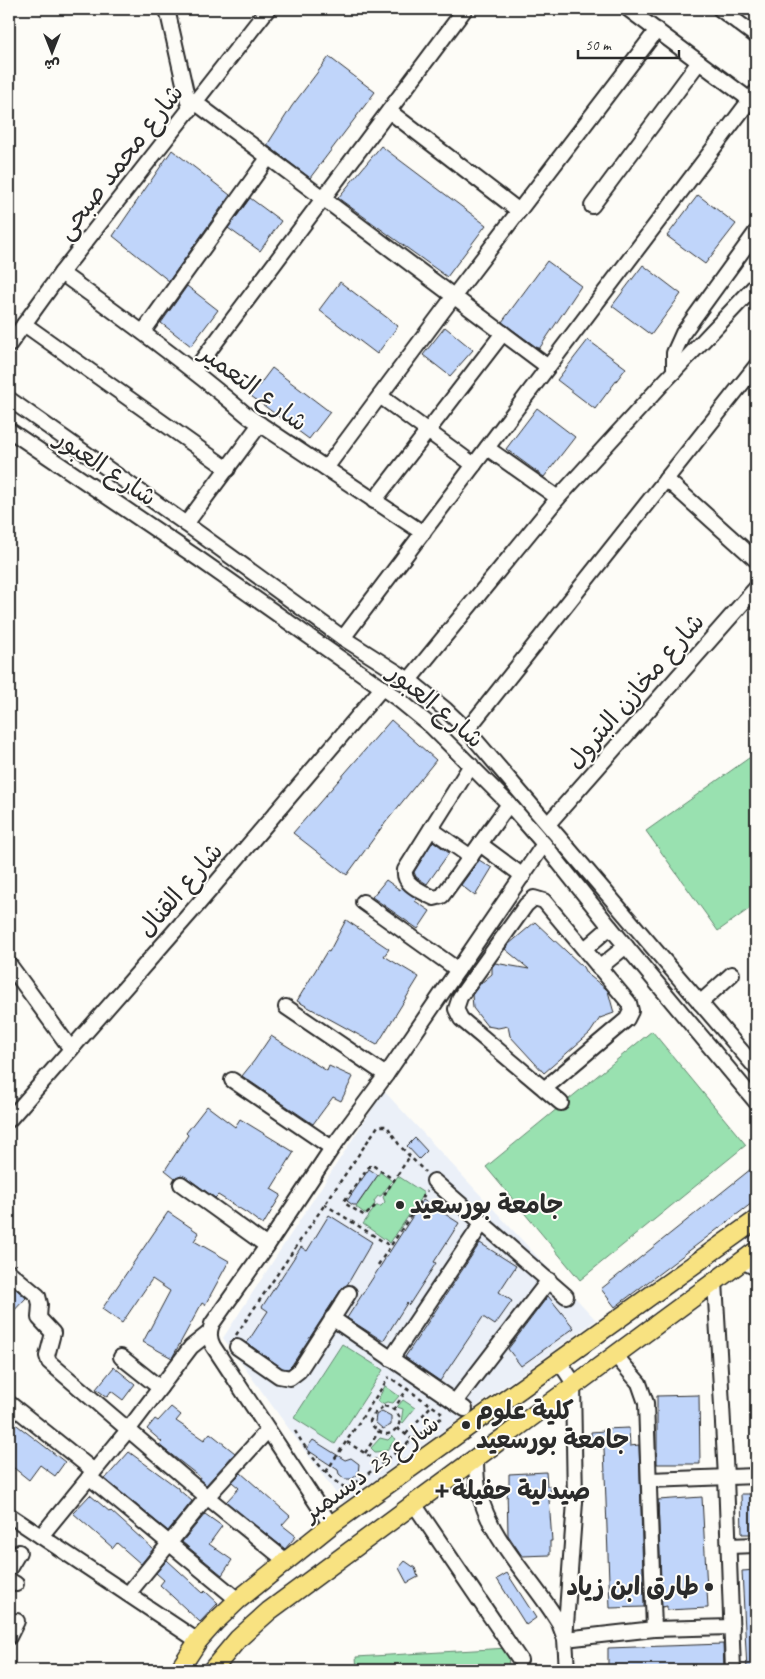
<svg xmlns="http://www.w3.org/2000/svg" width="765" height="1679" viewBox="0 0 765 1679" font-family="Caveat,'Playpen Sans Arabic',sans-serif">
	<rect width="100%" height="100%" fill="#fdfcf7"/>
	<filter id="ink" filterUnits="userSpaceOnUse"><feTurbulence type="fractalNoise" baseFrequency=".02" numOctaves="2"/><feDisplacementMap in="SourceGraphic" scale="10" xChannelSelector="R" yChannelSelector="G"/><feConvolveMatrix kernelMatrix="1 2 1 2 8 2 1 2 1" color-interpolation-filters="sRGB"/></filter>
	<g filter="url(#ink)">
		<!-- built -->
		<polygon fill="#ebf0f8" points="384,1091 596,1320 343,1503 223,1338"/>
		<!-- green -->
		<g fill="#99e1b0" stroke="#62866e">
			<polygon points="756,753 756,904 718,931 646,831"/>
			<polygon points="652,1031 746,1145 580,1280 486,1167"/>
			<polygon points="380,1172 392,1181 381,1196 378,1196 374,1201 375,1204 367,1215 356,1207"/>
			<polygon points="398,1176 424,1193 390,1243 363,1224 376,1206 381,1206 385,1202 383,1197"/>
			<polygon points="342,1344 383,1370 335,1444 294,1418"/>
			<polygon points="385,1386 399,1396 393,1403 387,1402 382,1404 377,1401"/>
			<polygon points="403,1400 415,1408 403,1423 401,1422 403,1409 397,1407"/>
			<polygon points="392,1436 396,1439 386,1451 375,1452 371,1448 380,1438 388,1440"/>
			<polygon points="508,1648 509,1670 357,1670 356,1657"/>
		</g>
		<!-- building -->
		<g fill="#c0d5fa" stroke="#2b2b2b">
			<polygon points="329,57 375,92 310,178 267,145 292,106"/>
			<polygon points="381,146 486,225 447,277 338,198"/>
			<polygon points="172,150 230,195 169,281 113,236"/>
			<polygon points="698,195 736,224 705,264 667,236"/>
			<polygon points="250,198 281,221 260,251 228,228"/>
			<polygon points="547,261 581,286 539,349 502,322"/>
			<polygon points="643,265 681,294 651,335 612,306"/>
			<polygon points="340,282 398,326 377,354 319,310"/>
			<polygon points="187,286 218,310 191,346 161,323"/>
			<polygon points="445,327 473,350 450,376 423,355"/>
			<polygon points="588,340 626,368 595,409 557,380"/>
			<polygon points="272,368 330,412 309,439 251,396"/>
			<polygon points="537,408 575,437 544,477 506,449"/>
			<polygon points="391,720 436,760 382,827 347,875 293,833"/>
			<polygon points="433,841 449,853 427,884 416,877 414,872"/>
			<polygon points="479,860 492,868 475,896 461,885"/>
			<polygon points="386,880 400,890 401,887 417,899 415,901 430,911 418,929 372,897"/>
			<polygon points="346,920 389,949 384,956 419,977 377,1045 297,1001 327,951 329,952"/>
			<polygon points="535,922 583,967 586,973 605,988 608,991 614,1013 600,1018 590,1033 544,1073 510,1036 508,1026 498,1028 487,1026 473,1008 472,995 480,984 492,974 492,967 495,963 529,969 505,949 509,944"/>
			<polygon points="271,1036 327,1071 329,1066 353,1077 341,1101 333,1097 313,1124 242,1076 254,1061"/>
			<polygon points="207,1106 235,1127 240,1119 294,1152 271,1189 281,1195 263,1225 247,1213 218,1195 215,1198 186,1177 181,1175 175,1178 165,1170 188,1135 186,1133"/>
			<polygon points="415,1138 427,1151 419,1159 407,1146"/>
			<polygon points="756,1165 756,1200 615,1307 601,1289"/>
			<polygon points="369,1169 378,1175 357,1205 353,1205 347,1201"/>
			<polygon points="423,1200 459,1223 434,1262 436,1263 409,1305 407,1303 383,1341 347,1318"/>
			<polygon points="168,1212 199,1233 194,1241 229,1261 205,1305 202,1303 172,1358 143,1342 170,1291 152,1279 122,1323 102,1309"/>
			<polygon points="329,1215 372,1242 347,1285 342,1288 292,1365 288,1369 282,1368 247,1343 268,1311 262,1307 301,1247 307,1251"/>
			<polygon points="480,1243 516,1266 499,1292 512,1301 495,1325 483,1317 440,1381 405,1357"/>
			<polygon points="9,1283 26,1298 9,1316"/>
			<polygon points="548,1296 574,1328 521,1366 508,1349"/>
			<polygon points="114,1367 135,1384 123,1400 111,1391 107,1397 96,1389"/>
			<polygon points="699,1395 700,1464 657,1464 657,1396"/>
			<polygon points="171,1407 181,1415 176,1421 204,1440 210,1433 235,1453 206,1485 199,1479 200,1477 159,1445 162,1442 147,1429 155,1419 158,1421"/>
			<polygon points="382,1411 391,1416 391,1425 383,1429 375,1422 376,1415"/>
			<polygon points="9,1419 65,1462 55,1476 40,1465 29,1480 9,1464"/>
			<polygon points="629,1428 630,1446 639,1445 644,1607 610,1608 604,1448 592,1448 591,1432 604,1431 604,1429"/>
			<polygon points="313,1440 345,1460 351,1458 359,1464 358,1474 352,1479 345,1479 339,1474 338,1470 306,1449"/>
			<polygon points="129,1452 178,1488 178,1489 192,1501 168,1531 105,1479"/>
			<polygon points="546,1472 547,1486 550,1486 551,1500 549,1500 552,1541 550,1541 550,1555 522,1556 508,1535 507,1486 509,1486 509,1474"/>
			<polygon points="241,1473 290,1516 282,1525 296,1536 285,1549 226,1502 239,1488 232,1482"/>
			<polygon points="741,1494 756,1494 756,1534 742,1534"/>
			<polygon points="90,1495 110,1512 111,1511 153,1549 141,1564 117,1543 113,1548 73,1513"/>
			<polygon points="702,1497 708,1608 667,1610 667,1606 662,1607 658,1500"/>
			<polygon points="205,1514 222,1526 209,1544 232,1560 222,1575 182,1542"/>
			<polygon points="167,1560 203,1593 205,1591 218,1603 200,1622 160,1585 164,1580 156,1573"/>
			<polygon points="405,1561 415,1568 418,1577 407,1583 399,1568"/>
			<polygon points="756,1570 756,1670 747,1670 742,1571"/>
			<polygon points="507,1573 536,1618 526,1625 497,1579"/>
			<polygon points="723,1644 724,1670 608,1670 608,1648"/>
		</g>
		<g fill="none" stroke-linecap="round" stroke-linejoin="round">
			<defs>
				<g id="minor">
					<polyline points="167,9 190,110"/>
					<polyline points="628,9 750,100"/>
					<polyline points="720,9 756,36"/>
					<polyline points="196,103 548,367"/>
					<polyline points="389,111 519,211"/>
					<polyline points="592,206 699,62"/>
					<path d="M61 273C125 319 188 365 248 416L423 533"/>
					<polyline points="24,324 228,469"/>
					<polyline points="143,332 268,158"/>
					<polyline points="9,345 61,273 268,9"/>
					<polyline points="194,371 465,9"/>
					<polyline points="674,372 674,353 683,333 756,232"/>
					<polyline points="380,396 474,465"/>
					<polyline points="9,399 186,524 343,638 409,680 446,710 467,730 756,1068"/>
					<polyline points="9,430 199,559 398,699 431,726 509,804 544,844 610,927 756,1102"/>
					<polyline points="487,448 558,498"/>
					<polyline points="326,468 454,296 657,30"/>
					<polyline points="666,479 756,560"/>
					<polyline points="374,501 503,333"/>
					<polyline points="186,524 260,424"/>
					<polyline points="343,638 756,92"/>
					<polyline points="409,680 558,498 665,381 756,285"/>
					<polyline points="467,730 756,366"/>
					<path d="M471 765 405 870C403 884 419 890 430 896L434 898 442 896 509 804"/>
					<polyline points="548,824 756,588"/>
					<polyline points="431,829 471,857"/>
					<polyline points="480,844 523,876"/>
					<polyline points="363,902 458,970"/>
					<polyline points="585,949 610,927"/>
					<polyline points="9,964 71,1049"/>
					<polyline points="599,968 626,946"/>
					<polyline points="700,1003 732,974"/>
					<polyline points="286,1007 386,1075"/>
					<polyline points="232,1080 332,1148"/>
					<polyline points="544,1089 627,1019 631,1011 629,1003 544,901 534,898 526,905 460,997 456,1009 461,1019 561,1103"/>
					<polyline points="9,1120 200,902 382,688"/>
					<polyline points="434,1181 566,1296"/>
					<polyline points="181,1184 267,1246"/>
					<polyline points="742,1261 756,1268"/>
					<polyline points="9,1272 38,1296 40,1304 39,1318 53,1333 47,1356 49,1362 207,1497 286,1561"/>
					<polyline points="715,1281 726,1477 733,1670"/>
					<polyline points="332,1318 465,1409"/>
					<polyline points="237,1347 279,1376 290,1378 299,1371 349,1293"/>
					<polyline points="615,1355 639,1383 646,1403 654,1629"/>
					<polyline points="121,1357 160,1388"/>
					<polyline points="391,1359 483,1222"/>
					<polyline points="559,1361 573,1382 575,1502 565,1639 654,1629 732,1627"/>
					<polyline points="455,1402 549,1280"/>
					<polyline points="9,1403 94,1471"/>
					<path d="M476 1457C476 1469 476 1481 479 1492 491 1542 534 1580 559 1623L565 1639 567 1670"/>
					<polyline points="89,1477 238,1600"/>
					<polyline points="650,1480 756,1476"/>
					<polyline points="414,1504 520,1660"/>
					<polyline points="9,1515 198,1641"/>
					<path d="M331 1525 213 1346C209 1338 209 1332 212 1324L267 1246 332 1148 386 1075 544 844"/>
					<polyline points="41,1536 128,1430 191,1347 210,1332"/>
					<polyline points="729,1546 756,1545"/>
					<polyline points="9,1569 19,1552"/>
					<polyline points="9,1580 16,1584"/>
					<polyline points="128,1594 207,1497 268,1430"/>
					<polyline points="9,1637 17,1621"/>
				</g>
				<g id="major">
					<polyline points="179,1670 198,1641 215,1622 238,1600 331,1525 756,1220"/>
					<polyline points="212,1670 238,1639 269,1611 756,1251"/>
				</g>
			</defs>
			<!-- minor casing -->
			<use href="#minor" stroke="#2b2b2b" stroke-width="18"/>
			<!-- major casing -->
			<use href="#major" stroke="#2b2b2b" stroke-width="21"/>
			<!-- path -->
			<g stroke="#2b2b2b" stroke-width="2.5" stroke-dasharray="4 4" stroke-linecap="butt">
				<polyline points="384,1195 410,1156"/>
				<polyline points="324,1204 390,1246"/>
				<polyline points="375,1206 365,1216 346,1204 345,1200 371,1164 394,1180"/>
				<polyline points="378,1265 427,1191"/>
				<polyline points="236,1335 378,1126 387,1126 400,1146 425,1172"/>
				<path d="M384 1406C402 1409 406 1427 388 1434 380 1434 373 1428 370 1421L375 1413Z"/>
				<polyline points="393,1410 408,1388"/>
				<polyline points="397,1428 413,1440"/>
				<path d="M295 1431C303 1445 332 1487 349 1488L441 1418V1412L389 1377"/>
				<polyline points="406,1434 431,1406"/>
				<polyline points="347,1442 382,1464"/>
				<polyline points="365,1453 379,1431"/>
				<polyline points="326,1472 389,1377"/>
			</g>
			<!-- minor -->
			<use href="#minor" stroke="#fdfcf7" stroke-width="14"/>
			<!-- major -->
			<use href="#major" stroke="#f8e281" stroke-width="18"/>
		</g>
	</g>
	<!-- markers -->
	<g fill="#2b2b2b" stroke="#fdfcf7" stroke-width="2">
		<circle cx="400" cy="1205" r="5"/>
		<circle cx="466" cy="1425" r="5"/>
		<path d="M439.5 1483.5h5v5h5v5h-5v5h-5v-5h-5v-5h5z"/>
		<circle cx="709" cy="1587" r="5"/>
	</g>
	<g text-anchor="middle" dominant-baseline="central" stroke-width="4" stroke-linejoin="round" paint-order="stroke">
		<!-- street labels -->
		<g font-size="25" fill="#2b2b2b" stroke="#fdfcf7">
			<text transform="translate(120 162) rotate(-52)">شارع محمد صبحى</text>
			<text transform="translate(254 388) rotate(37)">شارع التعمير</text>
			<text transform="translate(106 468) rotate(34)">شارع العبور</text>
			<text transform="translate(635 691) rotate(-49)">شارع مخازن البترول</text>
			<text transform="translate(436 706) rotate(40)">شارع العبور</text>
			<text transform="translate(180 890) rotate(-49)">شارع القنال</text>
			<text transform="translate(371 1468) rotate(-36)">شارع 23 ديسمبر</text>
		</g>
		<!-- poi labels -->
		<g font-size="25" font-weight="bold" fill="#2b2b2b" stroke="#fdfcf7" text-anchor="start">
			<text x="410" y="1205">جامعة بورسعيد</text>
			<text x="476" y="1411">كلية علوم<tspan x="476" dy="29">جامعة بورسعيد</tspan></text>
			<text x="452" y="1491">صيدلية حفيلة</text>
			<text x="699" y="1587" text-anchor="end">طارق ابن زياد</text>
		</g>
	</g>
	<!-- margin -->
	<rect width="765" height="1679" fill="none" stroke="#fdfcf7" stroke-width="30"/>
	<rect x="15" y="15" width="735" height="1649" fill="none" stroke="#2b2b2b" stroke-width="2" filter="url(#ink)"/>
	<!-- north arrow -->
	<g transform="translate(52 52) rotate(180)" stroke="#fdfcf7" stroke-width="4" paint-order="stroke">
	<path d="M0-4L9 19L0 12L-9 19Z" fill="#2b2b2b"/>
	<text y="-8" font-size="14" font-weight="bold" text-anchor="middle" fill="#2b2b2b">ش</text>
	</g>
	<!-- scale -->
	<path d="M578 50v8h101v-8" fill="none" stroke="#2b2b2b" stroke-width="2.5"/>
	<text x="585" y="50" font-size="15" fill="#2b2b2b" stroke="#fdfcf7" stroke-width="4" paint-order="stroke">50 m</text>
</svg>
